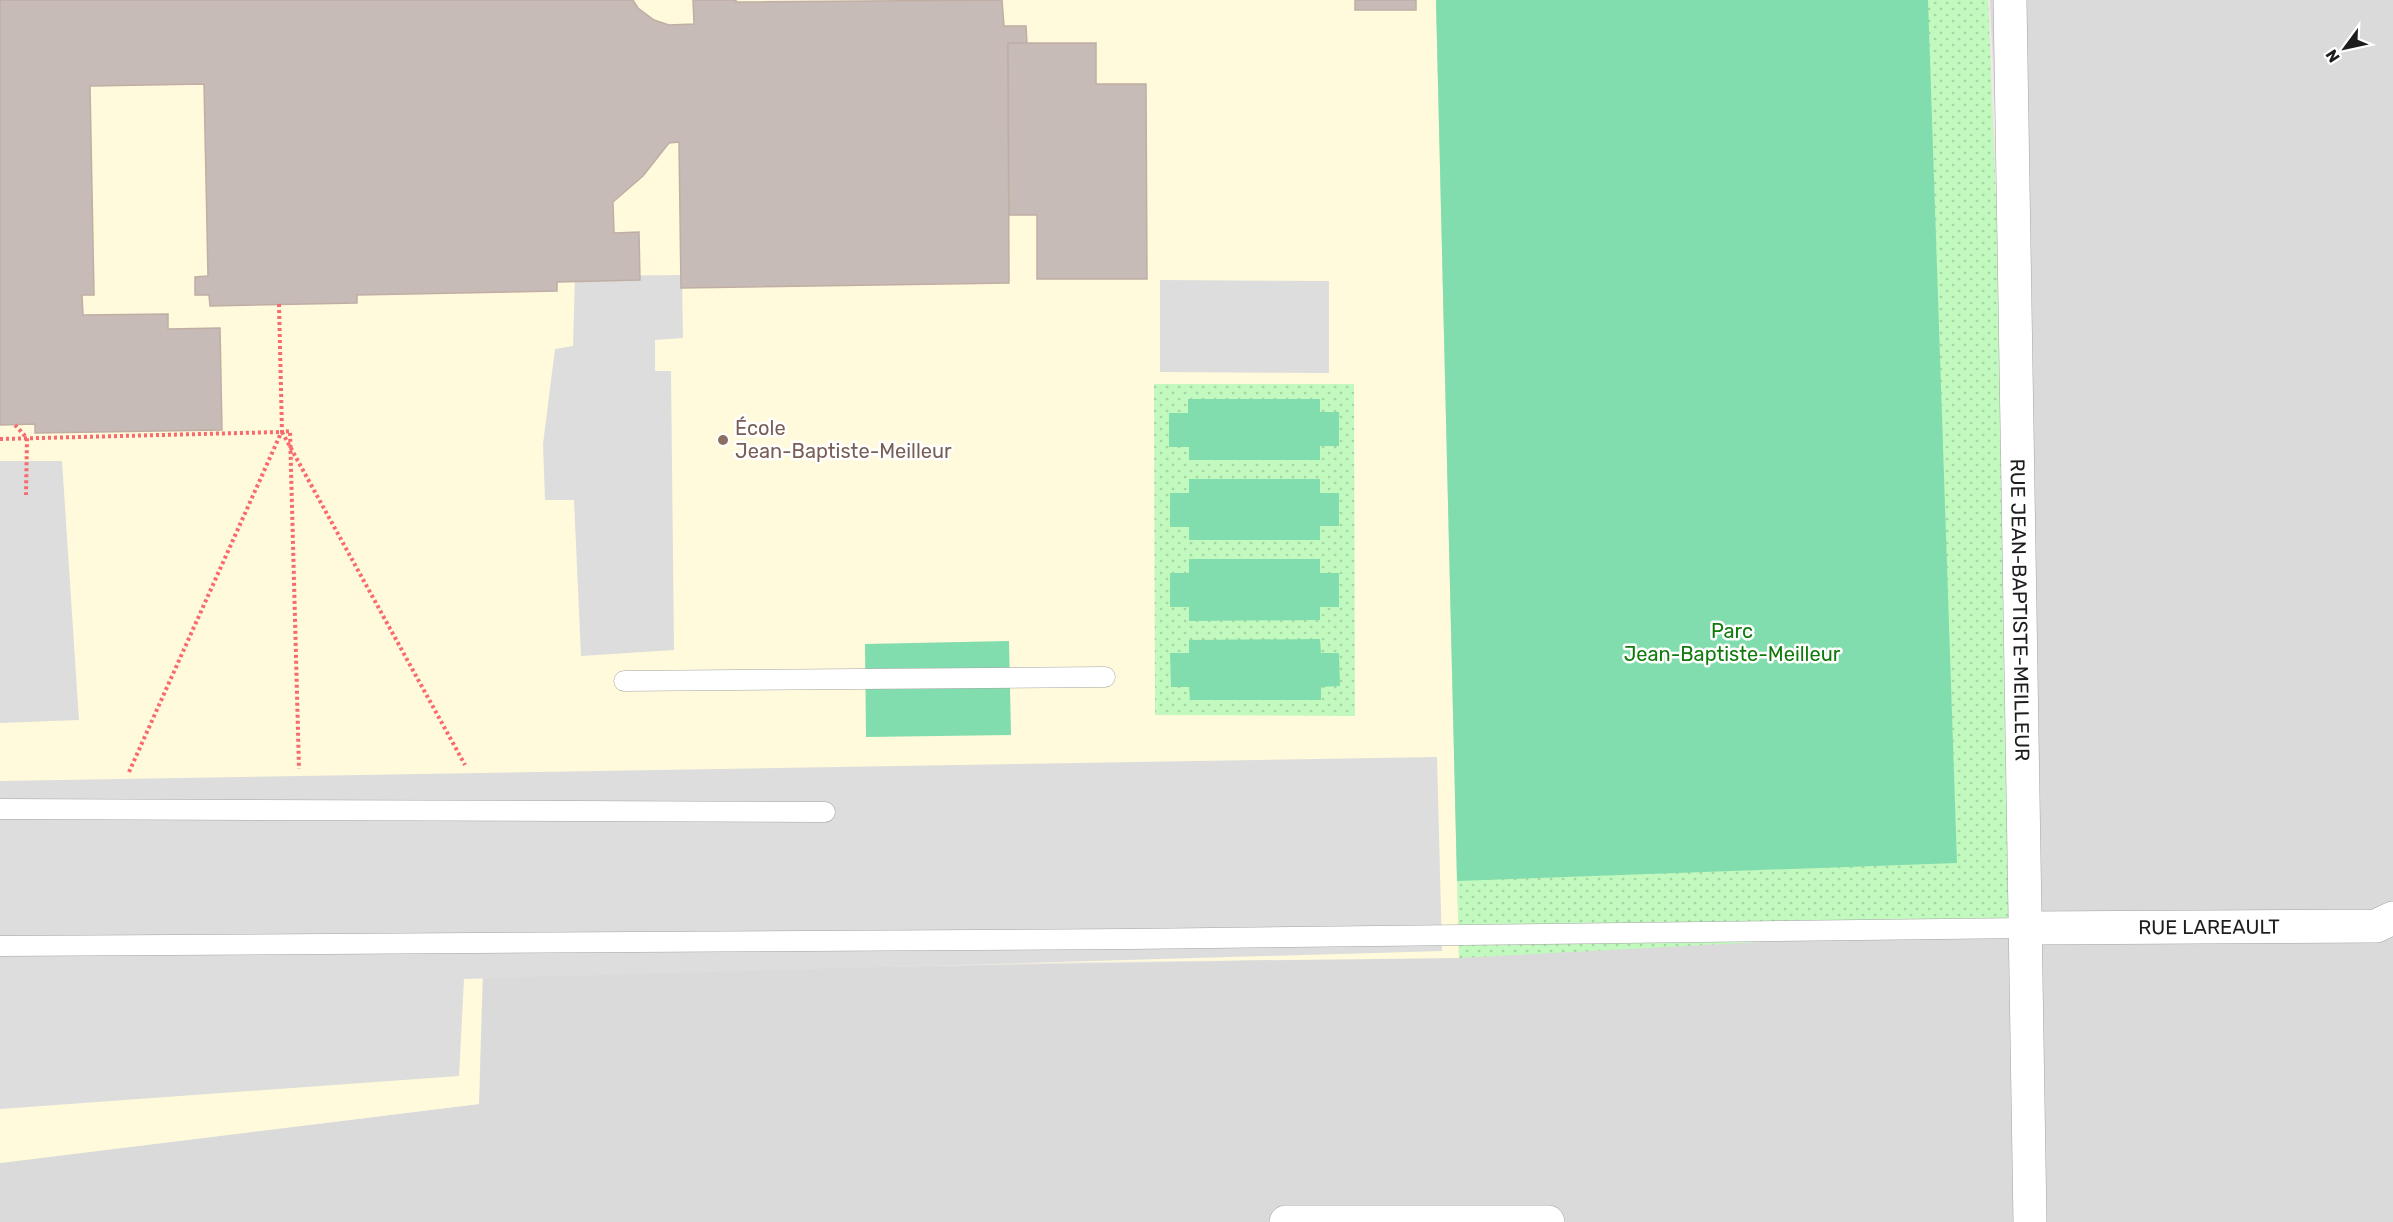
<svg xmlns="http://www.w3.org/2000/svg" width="2393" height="1222" viewBox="0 0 2393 1222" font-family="Rubik,sans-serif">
	<defs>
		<pattern id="park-dots" width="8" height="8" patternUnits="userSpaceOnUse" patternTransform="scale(1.5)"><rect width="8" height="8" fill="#c2f9bf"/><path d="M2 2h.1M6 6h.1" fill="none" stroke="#a6d5a4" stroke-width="1.8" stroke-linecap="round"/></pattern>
	</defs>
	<rect width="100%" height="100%" fill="#eee9e3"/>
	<!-- residential -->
	<polygon fill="#dbdada" points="1990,0 2393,0 2393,1222 0,1222 0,1163 479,1104 481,968 821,968 1223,961 1442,951 2011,449"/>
	<!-- education -->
	<polygon fill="#fffadb" points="0,0 1436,0 1459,958 483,969 479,1104 0,1163"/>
	<!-- park -->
	<g fill="url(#park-dots)">
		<polygon points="1436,0 1988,0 2025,928 1459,958"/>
		<polygon points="1154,384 1354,384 1355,716 1155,715"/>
	</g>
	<!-- pitch -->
	<g fill="#81ddad">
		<polygon points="1436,0 1928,0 1957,863 1457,881"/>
		<polygon points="1188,399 1320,399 1320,412 1339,412 1339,446 1320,446 1320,460 1189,460 1189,447 1169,447 1169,413 1188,413"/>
		<polygon points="1189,479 1320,479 1320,493 1339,493 1339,526 1320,526 1320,540 1189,540 1189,527 1170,527 1170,493 1189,493"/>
		<polygon points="1189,559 1320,559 1320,573 1339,573 1339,607 1320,607 1320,620 1189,621 1189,607 1170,607 1170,573 1189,573"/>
		<polygon points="1320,639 1321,653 1339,653 1340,686 1321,687 1321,700 1190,700 1189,687 1171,687 1170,653 1189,653 1189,640"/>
		<polygon points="1009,641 1011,735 866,737 865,644"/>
	</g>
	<!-- parking -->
	<g fill="#ddd">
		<polygon points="682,275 683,338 655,340 655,371 671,371 674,650 581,656 574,500 545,500 543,444 555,349 573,346 575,276"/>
		<polygon points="1160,280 1329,281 1329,373 1160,372"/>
		<polygon points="0,461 62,461 79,720 0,723"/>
		<polygon points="1437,757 1442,951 464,979 459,1076 0,1109 0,781"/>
	</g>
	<!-- building -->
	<g fill="#c6bbb6" stroke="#c0aea5" stroke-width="1.5">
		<polygon points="0,0 633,0 638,8 654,20 669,25 694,24 693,0 736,0 736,2 1002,0 1004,26 1026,26 1027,43 1008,43 1009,283 681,288 679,142 669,143 643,176 613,202 614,233 639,232 640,280 557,282 557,291 357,295 357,303 210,306 209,295 195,295 195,277 208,276 204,84 90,86 94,295 82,295 83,315 168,314 168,329 220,328 222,430 35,433 35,424 0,425"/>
		<rect x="1355" y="0" width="61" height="10"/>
		<polygon points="1008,43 1096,43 1096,84 1146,84 1147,279 1037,279 1037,215 1009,215"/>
	</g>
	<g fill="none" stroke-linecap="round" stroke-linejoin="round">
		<defs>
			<g id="service">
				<polyline points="624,681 1105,677"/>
				<polyline points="0,809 825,812"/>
				<polyline points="0,946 1130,939 2025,928"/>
			</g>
			<g id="minor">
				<path id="s1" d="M2010 0 2030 1222"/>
				<path id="s2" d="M2025 928 2376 926 2393 918"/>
				<polyline points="1286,1222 1548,1222"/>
			</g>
		</defs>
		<!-- service casing -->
		<use href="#service" stroke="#a4a4a4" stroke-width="21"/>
		<!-- minor casing -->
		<use href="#minor" stroke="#a4a4a4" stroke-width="34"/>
		<!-- path -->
		<g stroke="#f86a6d" stroke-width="4" stroke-dasharray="3 3" stroke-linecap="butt">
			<polyline points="279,304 282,432 290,431 299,769"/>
			<polyline points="15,425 27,438 26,495"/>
			<polyline points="282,432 465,765"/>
			<polyline points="0,439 281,432"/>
			<polyline points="129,772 281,433"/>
		</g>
		<!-- service -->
		<use href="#service" stroke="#fff" stroke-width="20"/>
		<!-- minor -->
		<use href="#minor" stroke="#fff" stroke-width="33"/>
	</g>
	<!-- markers -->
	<circle fill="#8d6e63" stroke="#fff" stroke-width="2" cx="723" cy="440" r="6"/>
	<g text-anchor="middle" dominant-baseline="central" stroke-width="5" stroke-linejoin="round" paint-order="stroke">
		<!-- education labels -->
		<g font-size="20" fill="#785e54" stroke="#fff" text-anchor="start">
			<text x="735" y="428">École<tspan x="735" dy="23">Jean-Baptiste-Meilleur</tspan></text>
		</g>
		<!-- street labels -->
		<g font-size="20" fill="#1d1d1d" stroke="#fff">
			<text stroke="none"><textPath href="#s1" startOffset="610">RUE JEAN-BAPTISTE-MEILLEUR</textPath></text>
			<text stroke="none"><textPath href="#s2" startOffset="184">RUE LAREAULT</textPath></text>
		</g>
		<!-- park labels -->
		<g font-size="20" fill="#117a0c" stroke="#fff">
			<text x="1732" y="631">Parc<tspan x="1732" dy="23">Jean-Baptiste-Meilleur</tspan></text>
		</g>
	</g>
	<!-- north arrow -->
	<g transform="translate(2345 48) rotate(237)" stroke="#ffffff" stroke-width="4.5" paint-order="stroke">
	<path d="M0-4.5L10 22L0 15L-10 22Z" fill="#1d1d1d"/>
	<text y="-9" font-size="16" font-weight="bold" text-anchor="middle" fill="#1d1d1d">N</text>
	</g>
</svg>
